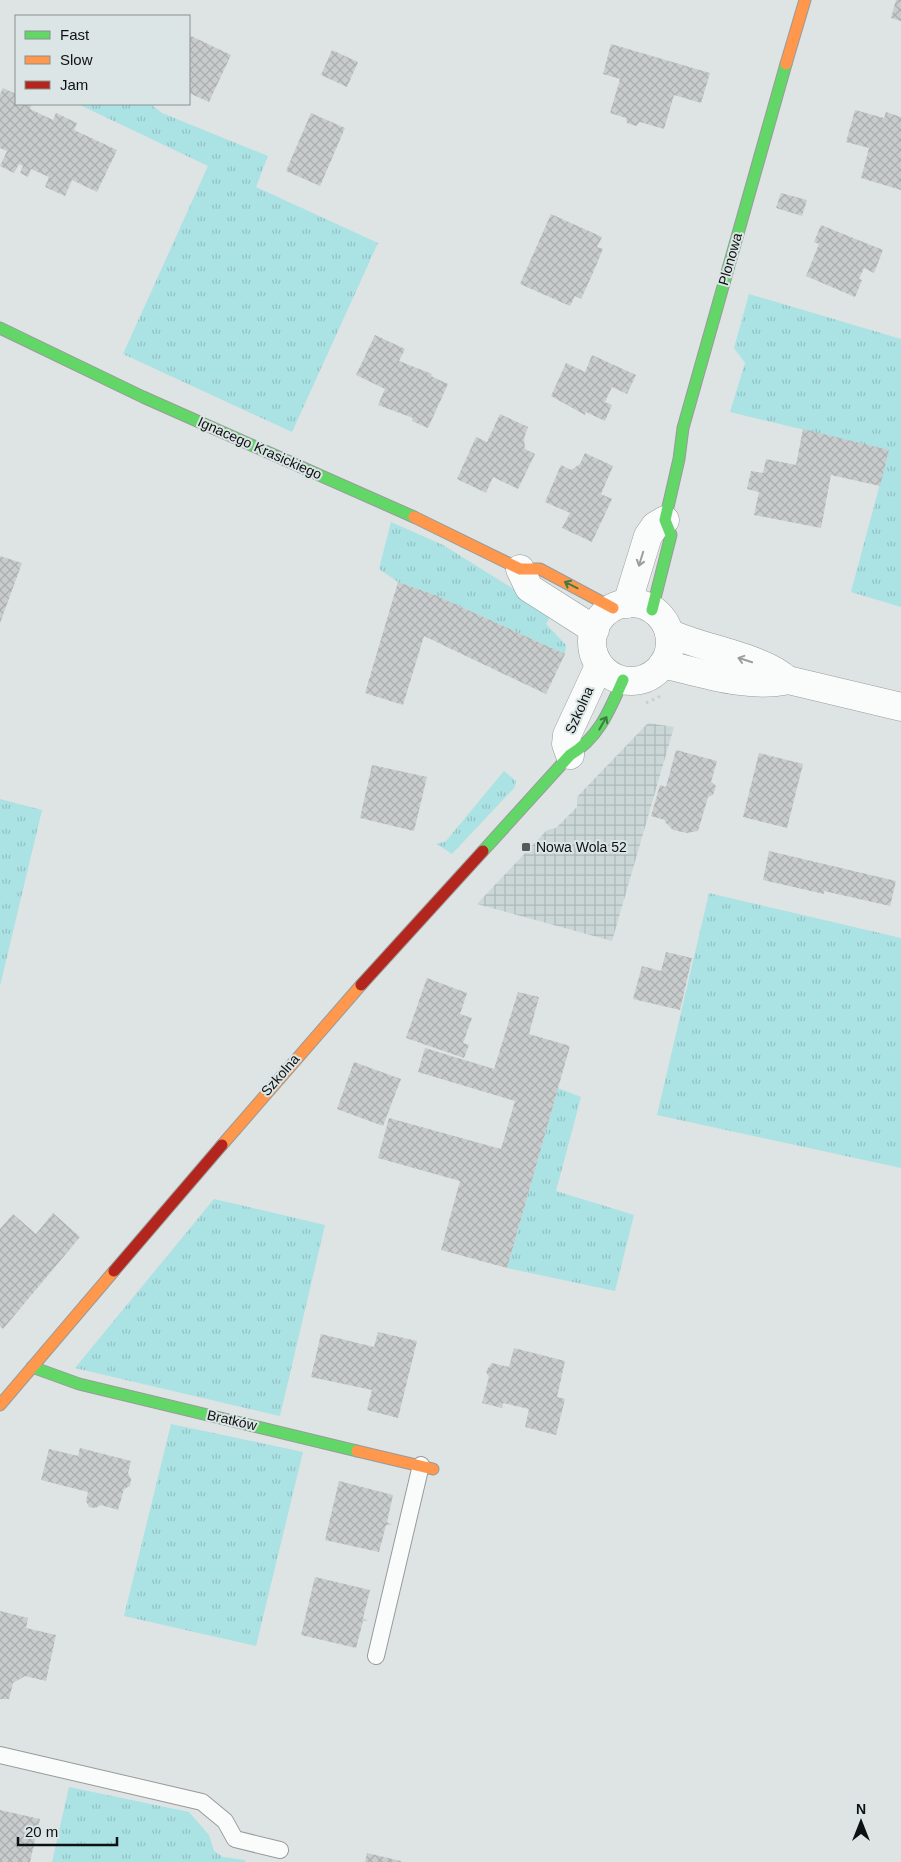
<svg xmlns="http://www.w3.org/2000/svg" width="901" height="1862" viewBox="0 0 901 1862" font-family="Helvetica,sans-serif">
	<defs>
		<pattern id="industrial-grid" width="8" height="8" patternUnits="userSpaceOnUse" patternTransform="scale(1.25)"><rect width="8" height="8" fill="#cbd7d7"/><path d="M0 4h8M4 0v8" fill="none" stroke="#adb8b8"/></pattern>
		<pattern id="grass-tufts" width="24" height="20" patternUnits="userSpaceOnUse" patternTransform="scale(1.25)"><rect width="24" height="20" fill="#abe2e4"/><path d="M3 7l-1-3M5 7V3M7 7l1-3M15 17l-1-3M17 17v-4M19 17l1-3" fill="none" stroke="#92c1c3"/></pattern>
		<pattern id="building-cross-hatch" width="8" height="8" patternUnits="userSpaceOnUse" patternTransform="scale(1.25)"><rect width="8" height="8" fill="#c8cccc"/><path d="M0 0l8 8M0 8l8-8" fill="none" stroke="#abaeae"/></pattern>
	</defs>
	<rect width="100%" height="100%" fill="#dee3e3"/>
	<!-- industrial -->
	<polygon fill="url(#industrial-grid)" points="648,723 674,727 612,941 477,904 547,830 556,828 577,807 577,797"/>
	<!-- grass -->
	<g fill="url(#grass-tufts)">
		<polygon points="78,104 150,104 162,113 268,156 256,187 378,243 292,432 123,354 208,166"/>
		<polygon points="749,294 901,339 901,607 851,592 889,450 730,412 745,363 734,348"/>
		<polygon points="391,522 443,545 552,613 546,624 566,645 565,654 435,595 398,582 379,569"/>
		<polygon points="504,771 516,781 515,787 452,854 437,844 446,841"/>
		<polygon points="0,799 42,810 0,986"/>
		<polygon points="709,893 901,938 901,1168 657,1115"/>
		<polygon points="558,1088 581,1097 556,1191 634,1215 615,1291 507,1268"/>
		<polygon points="214,1199 325,1225 280,1416 75,1368"/>
		<polygon points="171,1424 303,1452 256,1646 124,1616"/>
		<polygon points="69,1787 189,1812 209,1835 214,1851 223,1857 245,1860 245,1862 52,1862"/>
	</g>
	<!-- building -->
	<g fill="url(#building-cross-hatch)">
		<polygon points="896,0 901,0 901,21 891,18"/>
		<polygon points="189,35 231,55 209,102 189,93"/>
		<polygon points="611,44 710,73 701,103 674,95 664,129 640,122 636,126 627,123 626,118 610,113 620,79 603,74"/>
		<polygon points="332,50 358,62 347,87 321,75"/>
		<polygon points="3,88 16,94 16,104 32,104 30,109 53,120 56,113 77,123 74,130 117,150 97,192 72,180 65,196 45,187 49,177 31,169 28,177 20,173 23,166 19,164 14,173 0,166 7,151 0,148 0,94"/>
		<polygon points="855,110 884,118 886,112 901,117 901,190 861,178 869,148 846,142"/>
		<polygon points="311,113 345,128 320,186 286,171"/>
		<polygon points="781,193 807,200 802,216 776,208"/>
		<polygon points="551,214 602,237 597,247 603,249 592,275 581,299 575,296 570,306 520,284"/>
		<polygon points="821,225 883,250 874,273 864,268 859,279 862,280 855,297 806,276 819,244 814,242"/>
		<polygon points="375,335 405,349 399,361 432,374 431,376 448,384 428,428 412,421 413,418 378,405 385,389 356,375"/>
		<polygon points="592,355 636,375 627,394 612,387 605,402 612,405 605,421 586,412 585,415 551,396 566,363 585,372"/>
		<polygon points="500,414 528,427 524,438 525,449 535,454 518,489 493,477 486,493 457,479 476,437 487,442"/>
		<polygon points="803,429 889,450 880,486 831,475 821,528 754,515 759,492 747,489 751,471 763,473 766,459 796,465"/>
		<polygon points="585,453 613,466 601,494 612,499 592,542 562,528 570,513 545,502 561,465 571,470 580,464"/>
		<polygon points="0,556 22,563 0,623"/>
		<polygon points="398,582 435,595 565,654 546,694 424,636 403,705 365,693"/>
		<polygon points="676,750 717,761 711,782 716,786 713,795 708,797 698,831 687,833 673,830 665,822 665,820 651,816 660,785 666,787"/>
		<polygon points="759,753 803,764 787,828 743,817"/>
		<polygon points="372,765 427,777 414,831 360,818"/>
		<polygon points="769,851 896,881 890,906 824,891 824,894 763,880"/>
		<polygon points="666,952 692,958 680,1010 633,999 642,966 661,971"/>
		<polygon points="427,978 467,993 460,1014 472,1018 463,1043 469,1045 464,1058 406,1038"/>
		<polygon points="518,992 539,997 529,1034 570,1046 507,1268 441,1250 460,1181 378,1158 389,1118 501,1149 515,1101 418,1072 425,1048 494,1069"/>
		<polygon points="354,1062 401,1079 383,1126 337,1109"/>
		<polygon points="53,1213 80,1237 3,1329 0,1326 0,1229 13,1214 36,1234"/>
		<polygon points="378,1332 417,1341 398,1418 367,1410 372,1390 311,1377 321,1334 374,1347"/>
		<polygon points="514,1348 565,1361 557,1397 565,1399 556,1435 525,1427 529,1409 503,1403 502,1408 482,1403 489,1377 486,1372 488,1368 492,1363 509,1367"/>
		<polygon points="80,1448 131,1461 128,1473 131,1479 130,1486 124,1489 118,1510 101,1505 95,1508 89,1507 86,1501 88,1492 41,1480 49,1449 78,1456"/>
		<polygon points="339,1481 393,1495 387,1522 392,1525 386,1525 379,1552 325,1540"/>
		<polygon points="315,1577 370,1590 363,1618 368,1621 363,1621 356,1648 301,1635"/>
		<polygon points="0,1611 28,1618 26,1628 56,1635 46,1681 25,1676 13,1683 9,1699 0,1699"/>
		<polygon points="0,1810 40,1819 30,1862 0,1862"/>
		<polygon points="367,1853 401,1861 401,1862 365,1862"/>
	</g>
	<g fill="none" stroke-linecap="round" stroke-linejoin="round">
		<defs>
			<g id="lane">
				<polyline points="376,1656 421,1465"/>
				<polyline points="0,1755 202,1802 225,1821 235,1839 280,1850"/>
			</g>
			<g id="street">
				<polyline points="520,569 529,588 595,630"/>
				<circle cx="631" cy="642" r="39"/>
				<polyline points="627,604 648,536 655,526 665,520"/>
				<path d="M669 633C700 648 766 658 787 680"/>
				<path d="M663 664C702 673 748 689 788 680L901 707"/>
				<polyline points="570,755 566,744 567,735 599,666"/>
			</g>
			<g id="fast">
				<polyline points="0,328 143,397 414,517"/>
				<polyline points="652,610 671,535 665,520 679,459 683,428 786,64"/>
				<path d="M483 851 570 755C599 738 610 709 623 680"/>
				<polyline points="32,1367 79,1384 357,1451"/>
			</g>
			<g id="slow">
				<polyline points="786,64 805,0"/>
				<polyline points="414,517 520,569 540,569 613,608"/>
				<polyline points="222,1145 361,985"/>
				<polyline points="0,1405 114,1271"/>
				<polyline points="357,1451 433,1469"/>
			</g>
			<g id="jam">
				<polyline points="361,985 483,851"/>
				<polyline points="114,1271 222,1145"/>
			</g>
		</defs>
		<!-- lane casing -->
		<use href="#lane" stroke="#989b9b" stroke-width="18"/>
		<!-- street casing -->
		<use href="#street" stroke="#989b9b" stroke-width="29"/>
		<!-- fast casing -->
		<use href="#fast" stroke="#989b9b" stroke-width="13"/>
		<!-- slow casing -->
		<use href="#slow" stroke="#989b9b" stroke-width="13"/>
		<!-- jam casing -->
		<use href="#jam" stroke="#989b9b" stroke-width="13"/>
		<!-- path -->
		<polyline stroke="#cbcdcd" stroke-width="3" stroke-dasharray="2.5 4" stroke-linecap="butt" points="646,703 661,696"/>
		<!-- lane -->
		<use href="#lane" stroke="#fafbfb" stroke-width="16"/>
		<!-- street -->
		<use href="#street" stroke="#fafbfb" stroke-width="28"/>
		<!-- fast -->
		<use href="#fast" stroke="#63d668" stroke-width="11"/>
		<!-- slow -->
		<use href="#slow" stroke="#ff974d" stroke-width="11"/>
		<!-- jam -->
		<use href="#jam" stroke="#b3261e" stroke-width="11"/>
	</g>
	<!-- one-way arrows -->
	<defs><path id="oneway-shaft" d="M-6 0H5M1.5-3L5.5 0L1.5 3" fill="none" stroke-width="1.6" stroke-linecap="round" stroke-linejoin="round" transform="scale(1.25)"/></defs>
	<g stroke="#9c9d9d">
		<use href="#oneway-shaft" transform="translate(641 559) rotate(107)"/>
		<use href="#oneway-shaft" transform="translate(745 660) rotate(-162)"/>
	</g>
	<g stroke="#3d7d41">
		<use href="#oneway-shaft" transform="translate(571 585) rotate(-153)"/>
		<use href="#oneway-shaft" transform="translate(603 723) rotate(-60)"/>
	</g>
	<!-- markers -->
	<rect fill="#575a5a" stroke="#dce5e5" stroke-width="2" x="521" y="842" width="10" height="10" rx="2.5"/>
	<g text-anchor="middle" dominant-baseline="central" stroke-width="4" stroke-linejoin="round" paint-order="stroke">
		<!-- street labels -->
		<g font-size="14" fill="#0e1111" stroke="#dce5e5">
			<text transform="translate(730 259) rotate(-74)">Plonowa</text>
			<text transform="translate(260 448) rotate(24)">Ignacego Krasickiego</text>
			<text transform="translate(579 710) rotate(-66)">Szkolna</text>
			<text transform="translate(280 1075) rotate(-49)">Szkolna</text>
			<text transform="translate(232 1420) rotate(13)">Bratków</text>
		</g>
		<!-- poi labels -->
		<g font-size="14" fill="#0e1111" stroke="#dce5e5" text-anchor="start">
			<text x="536" y="847">Nowa Wola 52</text>
		</g>
	</g>
	<!-- legend -->
	<rect x="15" y="15" width="175" height="90" fill="#dce5e5" stroke="#8a9090"/>
	<rect x="25" y="31" width="25" height="8" fill="#63d668" stroke="#8a9090"/>
	<text x="60" y="40" font-size="15" fill="#0e1111">Fast</text>
	<rect x="25" y="56" width="25" height="8" fill="#ff974d" stroke="#8a9090"/>
	<text x="60" y="65" font-size="15" fill="#0e1111">Slow</text>
	<rect x="25" y="81" width="25" height="8" fill="#b3261e" stroke="#8a9090"/>
	<text x="60" y="90" font-size="15" fill="#0e1111">Jam</text>
	<!-- north arrow -->
	<g transform="translate(861 1822)" stroke="#dce5e5" stroke-width="4" paint-order="stroke">
	<path d="M0-4L9 19L0 12L-9 19Z" fill="#0e1111"/>
	<text y="-8" font-size="14" font-weight="bold" text-anchor="middle" fill="#0e1111">N</text>
	</g>
	<!-- scale -->
	<path d="M18 1837v8h99v-8" fill="none" stroke="#0e1111" stroke-width="2.5"/>
	<text x="25" y="1837" font-size="15" fill="#0e1111" stroke="#dce5e5" stroke-width="4" paint-order="stroke">20 m</text>
</svg>
